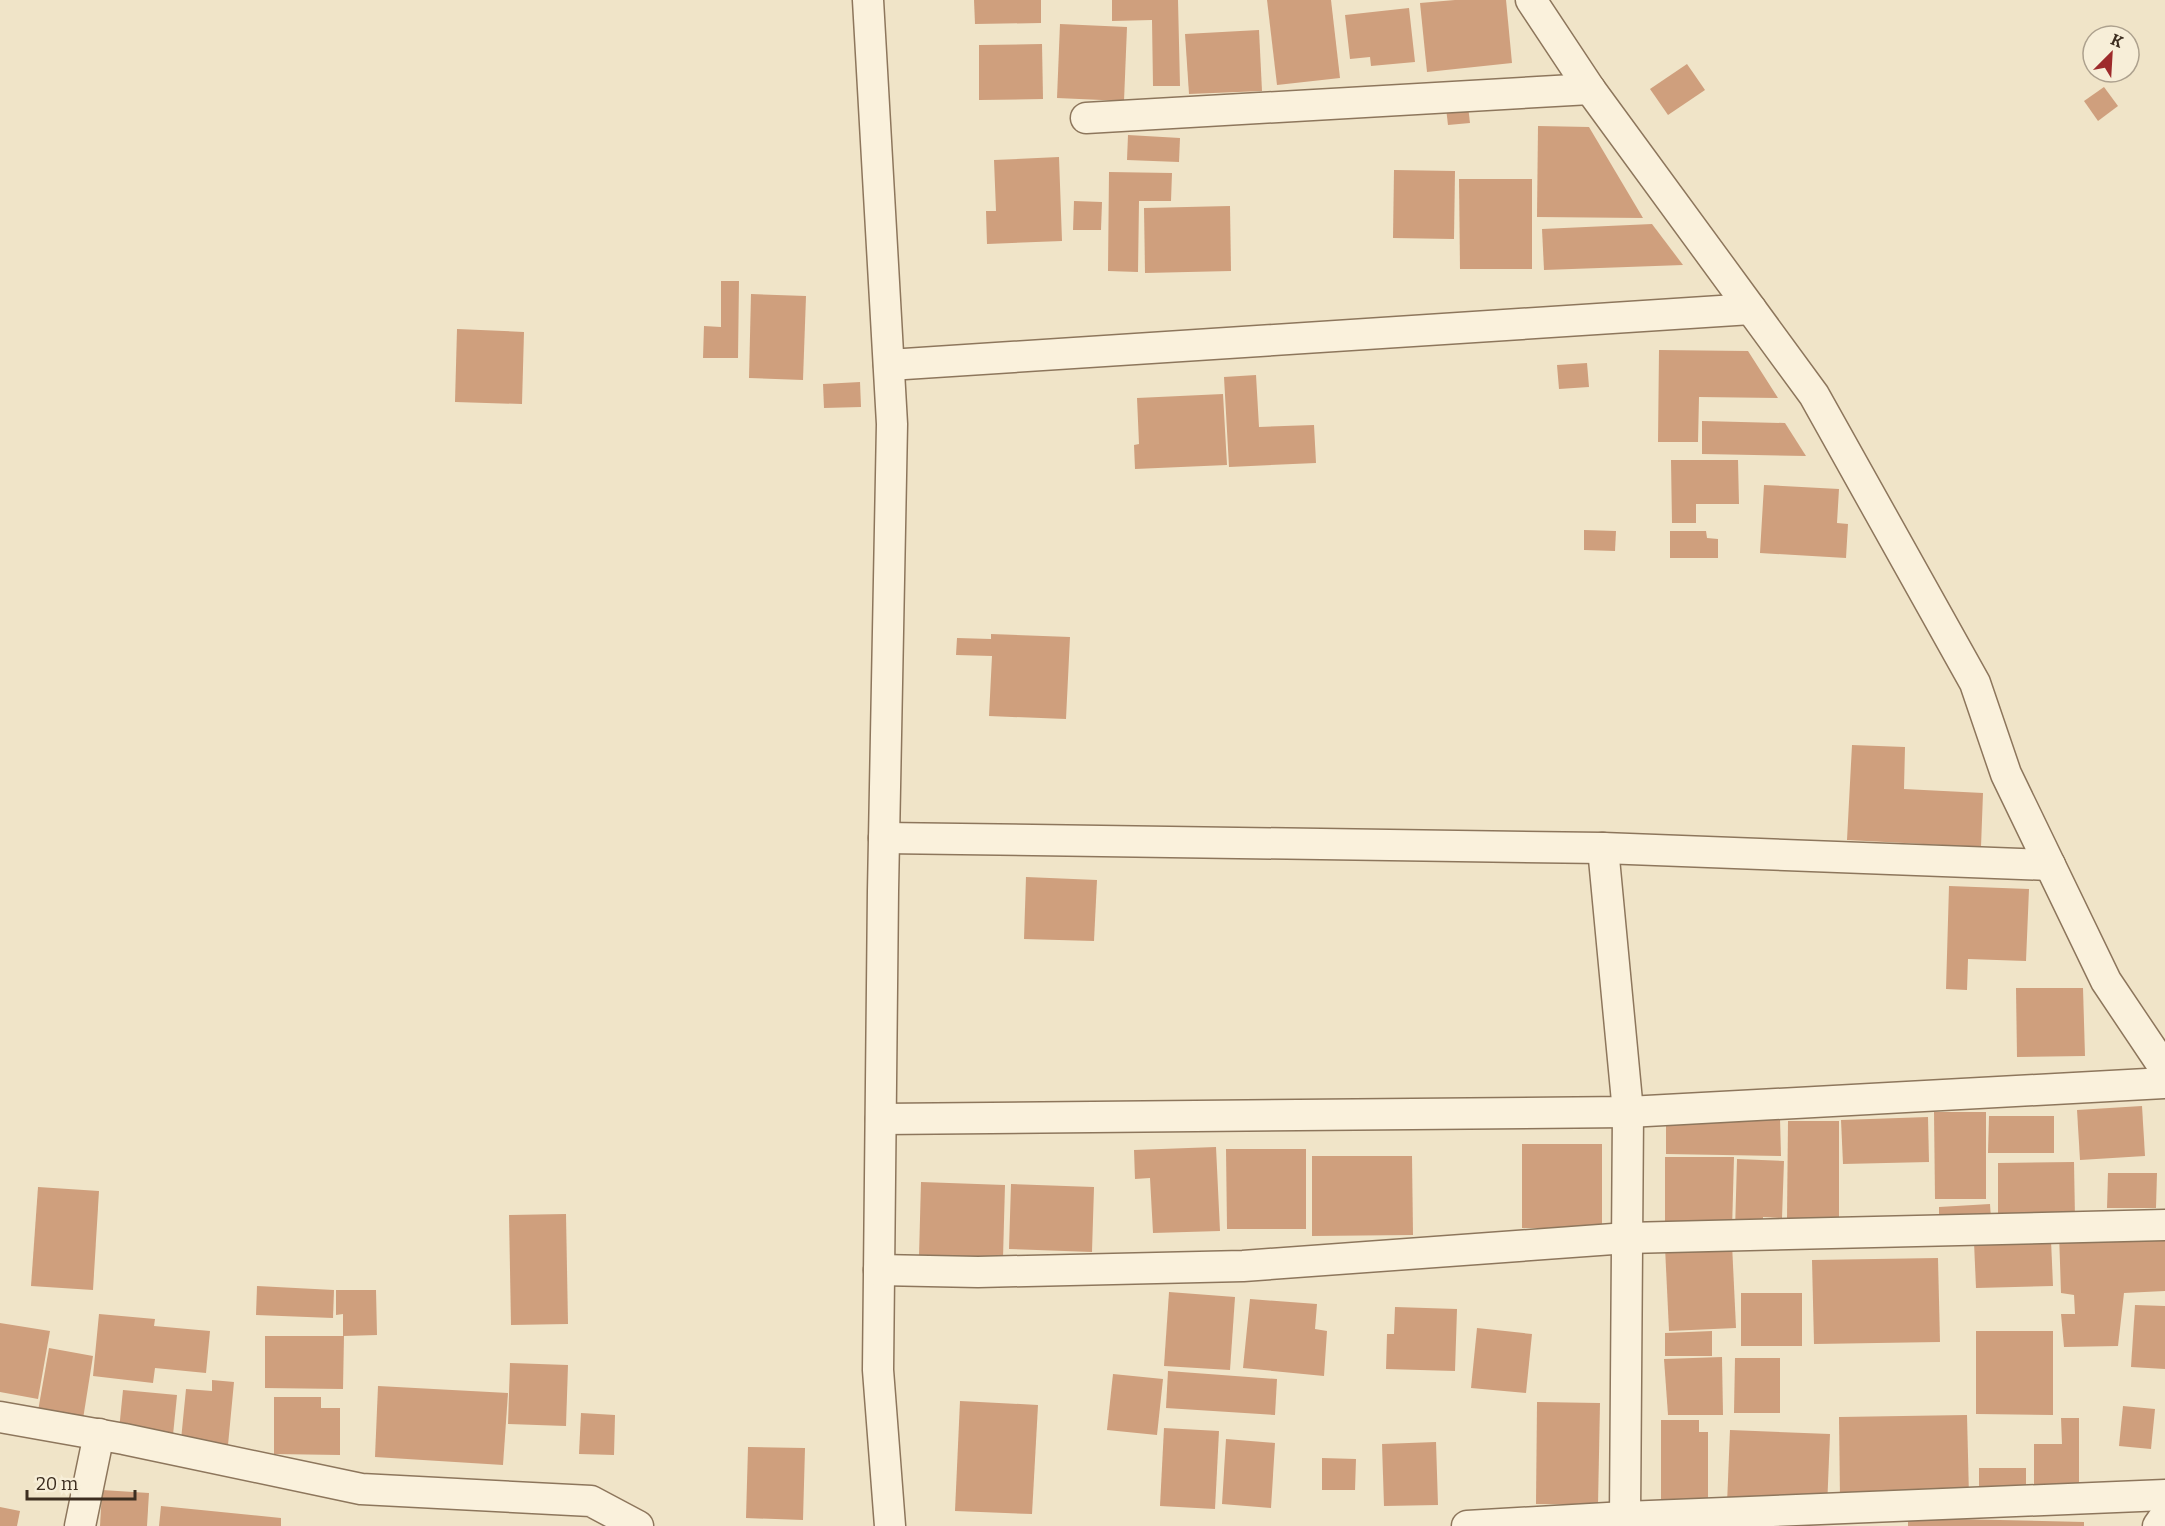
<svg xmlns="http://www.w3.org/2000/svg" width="2165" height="1526" viewBox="0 0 2165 1526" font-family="Bitter,serif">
	<rect width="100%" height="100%" fill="#f0e4c8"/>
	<!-- building -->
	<g fill="#cf9f7d">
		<polygon points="974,0 1041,0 1041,23 975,24"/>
		<polygon points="1112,0 1178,0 1180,86 1153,86 1152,20 1112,21"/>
		<polygon points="1267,0 1331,0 1340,78 1277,85"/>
		<polygon points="1455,0 1506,0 1512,63 1427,72 1420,3"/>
		<polygon points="1409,8 1415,62 1371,66 1370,57 1350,59 1345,15"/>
		<polygon points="1060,24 1127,27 1124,101 1057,98"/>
		<polygon points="1259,30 1262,91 1189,94 1185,34"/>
		<polygon points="1042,44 1043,99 979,100 979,45"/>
		<polygon points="1687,64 1705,90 1668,115 1650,89"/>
		<polygon points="2104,87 2118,106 2098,121 2084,101"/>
		<polygon points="1468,106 1470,123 1448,125 1446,108"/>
		<polygon points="1538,126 1589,127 1643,218 1537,217"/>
		<polygon points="1128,135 1180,138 1179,162 1127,160"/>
		<polygon points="1059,157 1062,241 987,244 986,211 996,211 994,160"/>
		<polygon points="1394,170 1455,171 1454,239 1393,238"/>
		<polygon points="1109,172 1172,173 1171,201 1139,201 1138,272 1108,271"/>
		<polygon points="1459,179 1532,179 1532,269 1460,269"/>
		<polygon points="1074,201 1102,202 1101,230 1073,230"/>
		<polygon points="1230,206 1231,271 1145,273 1144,208"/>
		<polygon points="1652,224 1683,265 1544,270 1542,229"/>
		<polygon points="721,281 739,281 738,358 703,358 704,326 721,327"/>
		<polygon points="751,294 806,296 803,380 749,378"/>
		<polygon points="457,329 524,332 522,404 455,402"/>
		<polygon points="1659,350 1748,351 1778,398 1699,397 1698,442 1658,442"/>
		<polygon points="1587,363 1589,387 1559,389 1557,365"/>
		<polygon points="1256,375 1259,427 1314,425 1316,463 1229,467 1224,377"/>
		<polygon points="860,382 861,407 824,408 823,384"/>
		<polygon points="1223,394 1227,465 1135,469 1134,445 1139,444 1137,398"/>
		<polygon points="1702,421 1785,423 1806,456 1702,454"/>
		<polygon points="1671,460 1738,460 1739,504 1696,504 1696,523 1672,523"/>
		<polygon points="1764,485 1839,489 1837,523 1848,524 1846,558 1760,553"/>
		<polygon points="1584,530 1616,531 1615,551 1584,550"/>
		<polygon points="1670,531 1706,531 1707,538 1718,539 1718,558 1670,558"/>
		<polygon points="991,634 1070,637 1066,719 989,716 992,656 956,655 957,638 991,639"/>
		<polygon points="1852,745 1905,747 1904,789 1983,793 1981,847 1847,840"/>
		<polygon points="1026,877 1097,880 1094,941 1024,939"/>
		<polygon points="1949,886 2029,889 2026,961 1968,959 1967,990 1946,989"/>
		<polygon points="2016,988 2083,988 2085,1056 2017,1057"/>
		<polygon points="2142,1106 2145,1156 2080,1160 2077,1110"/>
		<polygon points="1934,1112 1986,1112 1986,1199 1935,1199"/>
		<polygon points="1989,1116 2054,1116 2054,1153 1988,1153"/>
		<polygon points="1928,1117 1929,1162 1843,1164 1841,1120"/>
		<polygon points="1666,1118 1780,1119 1781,1156 1666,1154"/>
		<polygon points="1788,1121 1839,1121 1839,1218 1787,1218"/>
		<rect x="1522" y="1144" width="80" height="84"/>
		<polygon points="1216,1147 1220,1231 1153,1233 1150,1178 1135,1179 1134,1150"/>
		<polygon points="1226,1149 1306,1149 1306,1229 1227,1229"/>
		<polygon points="1312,1156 1412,1156 1413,1235 1312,1236"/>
		<polygon points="1665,1157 1734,1157 1732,1230 1665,1229"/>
		<polygon points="1737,1159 1784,1161 1782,1218 1763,1217 1763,1232 1735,1231"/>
		<polygon points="2074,1162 2075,1219 1998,1220 1998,1163"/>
		<polygon points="2108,1173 2157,1173 2156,1208 2107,1208"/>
		<polygon points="921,1182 1005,1185 1003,1258 919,1256"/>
		<polygon points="1011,1184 1094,1187 1092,1252 1009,1249"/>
		<polygon points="38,1187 99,1191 93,1290 31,1286"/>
		<polygon points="1990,1204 1991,1219 1939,1221 1939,1207"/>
		<polygon points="566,1214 568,1324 511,1325 509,1215"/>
		<polygon points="2165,1230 2165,1291 2124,1293 2118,1346 2064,1347 2061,1314 2075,1314 2074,1295 2061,1293 2059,1233"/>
		<polygon points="2051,1240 2053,1286 1976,1288 1974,1242"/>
		<polygon points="1732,1244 1736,1328 1669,1331 1665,1247"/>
		<polygon points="1938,1258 1940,1342 1814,1344 1812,1260"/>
		<polygon points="257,1286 334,1290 333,1318 256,1315"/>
		<polygon points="336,1290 376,1290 377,1335 343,1336 343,1314 336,1315"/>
		<polygon points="1169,1292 1235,1297 1230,1370 1164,1366"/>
		<rect x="1741" y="1293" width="61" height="53"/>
		<polygon points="1250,1299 1317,1304 1315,1329 1327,1331 1324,1376 1243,1368"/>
		<polygon points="2135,1305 2165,1306 2165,1369 2131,1367"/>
		<polygon points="1395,1307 1457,1309 1455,1371 1386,1369 1387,1334 1394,1334"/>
		<polygon points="99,1314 155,1319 154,1326 210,1331 206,1373 155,1368 153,1383 93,1376"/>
		<polygon points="0,1323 50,1331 38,1399 0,1392"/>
		<polygon points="1477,1328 1532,1334 1526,1393 1471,1388"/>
		<polygon points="1712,1331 1712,1356 1665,1356 1665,1333"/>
		<polygon points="1976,1331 2053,1331 2053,1415 1976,1414"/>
		<polygon points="265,1336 344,1336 343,1389 265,1388"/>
		<polygon points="49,1348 93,1356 83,1419 38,1411"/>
		<polygon points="1722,1357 1723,1415 1668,1415 1664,1359"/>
		<polygon points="1735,1358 1780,1358 1780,1413 1734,1413"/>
		<polygon points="510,1363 568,1365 566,1426 508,1424"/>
		<polygon points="1168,1371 1277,1379 1275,1415 1166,1408"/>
		<polygon points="1113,1374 1163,1379 1157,1435 1107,1430"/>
		<polygon points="212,1380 234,1382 228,1445 181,1440 186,1389 212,1391"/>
		<polygon points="378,1386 508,1393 503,1465 375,1457"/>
		<polygon points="123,1390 177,1395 173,1435 119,1430"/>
		<polygon points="274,1397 321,1397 321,1408 340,1408 340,1455 274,1454"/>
		<polygon points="960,1401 1038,1405 1032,1514 955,1511"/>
		<polygon points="1537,1402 1600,1403 1598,1505 1536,1504"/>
		<polygon points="2123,1406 2155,1409 2151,1449 2119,1446"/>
		<polygon points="581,1413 615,1415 614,1455 579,1454"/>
		<polygon points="1967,1415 1969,1497 1840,1499 1839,1417"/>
		<polygon points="2061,1418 2079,1418 2079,1491 2034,1490 2034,1444 2062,1444"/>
		<polygon points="1661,1420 1699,1420 1699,1432 1708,1432 1708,1509 1661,1509"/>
		<polygon points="1164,1428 1219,1431 1215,1509 1160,1506"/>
		<polygon points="1730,1430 1830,1434 1827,1508 1727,1504"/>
		<polygon points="1226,1439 1275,1443 1271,1508 1222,1504"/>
		<polygon points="1436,1442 1438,1505 1384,1506 1382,1444"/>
		<polygon points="748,1447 805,1448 803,1520 746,1518"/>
		<polygon points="1322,1458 1356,1459 1355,1490 1322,1490"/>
		<polygon points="1979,1468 2026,1468 2026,1488 1979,1487"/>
		<polygon points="102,1490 149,1493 147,1526 100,1526"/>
		<polygon points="161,1506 281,1518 281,1526 159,1526"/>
		<polygon points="0,1507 20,1511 17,1526 0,1526"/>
		<polygon points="1908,1518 2084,1522 2084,1526 1908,1526"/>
	</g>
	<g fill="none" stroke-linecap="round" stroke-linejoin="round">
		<defs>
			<g id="minor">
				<polyline points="868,0 892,424 883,891 878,1370 890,1526"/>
				<polyline points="1531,0 1590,89 1814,395 1975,683 2006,774 2106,981 2165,1069"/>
				<polyline points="1086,118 1590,89"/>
				<polyline points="889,365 1751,309"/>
				<polyline points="884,838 1603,848 2050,865"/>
				<polyline points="1603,848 1628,1112 1625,1517"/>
				<polyline points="881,1119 1628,1112 2165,1083"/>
				<polyline points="879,1270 978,1272 1243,1266 1627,1238 2165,1225"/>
				<polyline points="0,1417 124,1439 361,1489 591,1501 638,1526"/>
				<polyline points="80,1526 99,1434"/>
				<polyline points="1467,1526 1625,1517 2165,1495"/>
				<polyline points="2158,1526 2165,1516"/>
			</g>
		</defs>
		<!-- minor casing -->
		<use href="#minor" stroke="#8d765c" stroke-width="33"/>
		<!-- minor -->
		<use href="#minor" stroke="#faf1dc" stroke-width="30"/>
	</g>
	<!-- north arrow -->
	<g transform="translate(2111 54) rotate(24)"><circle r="28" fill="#f7eed8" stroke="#ada18e" stroke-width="1.5"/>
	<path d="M0-4.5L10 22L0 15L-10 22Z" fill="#9e2a2b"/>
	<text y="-9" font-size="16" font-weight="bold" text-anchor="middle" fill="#3d2e20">K</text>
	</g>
	<!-- scale -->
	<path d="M27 1490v9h108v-9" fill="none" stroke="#3d2e20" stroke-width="3"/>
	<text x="36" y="1490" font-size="18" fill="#3d2e20" stroke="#f7eed8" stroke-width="4.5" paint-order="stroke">20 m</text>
</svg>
